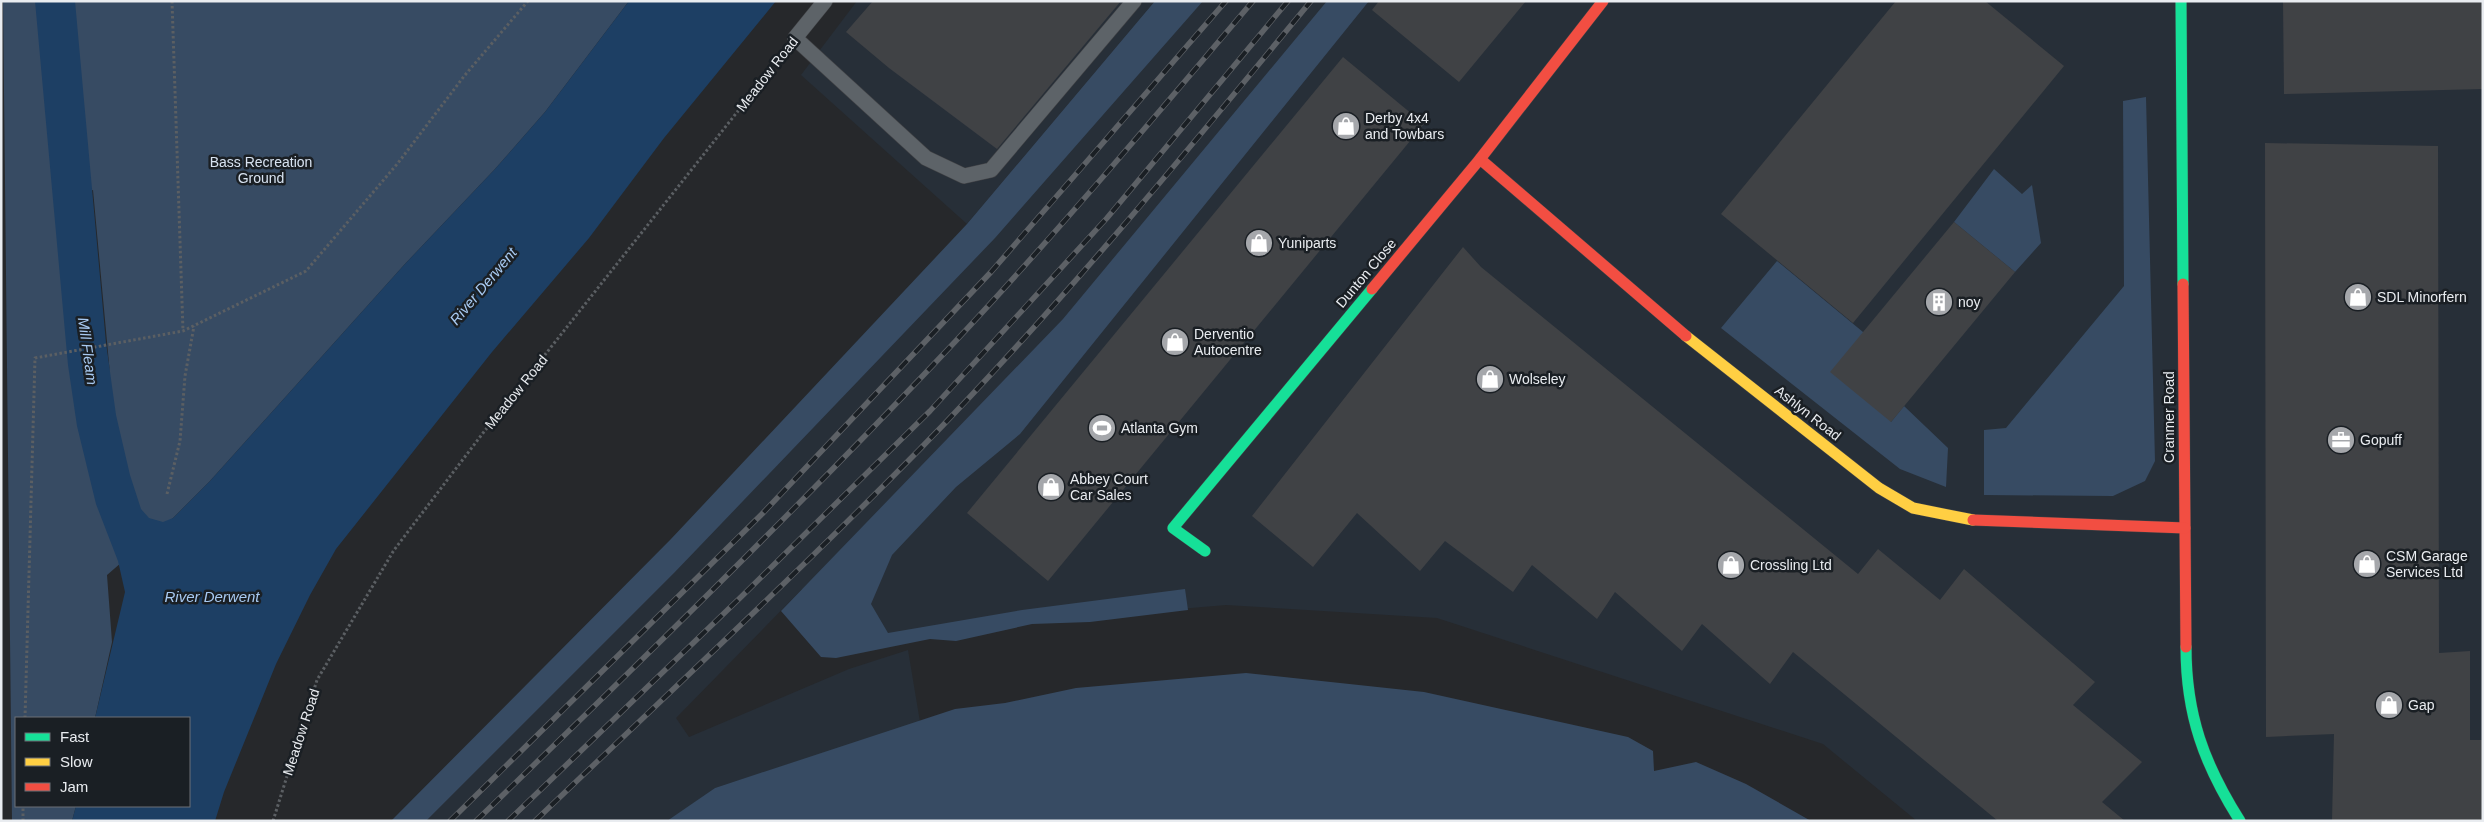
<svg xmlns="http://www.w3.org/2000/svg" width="2484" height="822" viewBox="0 0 2484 822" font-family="Helvetica,sans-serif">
	<rect width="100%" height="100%" fill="#26282b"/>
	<!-- built -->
	<g fill="#272f38">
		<polygon points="857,1 1155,1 967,224 801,75"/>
		<polygon points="1202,1 2483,1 2483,821 1917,821 1823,744 1437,618 1226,605 887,634 802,589 676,718 689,737 849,669 908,650 920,722 715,788 669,821 426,821 675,572"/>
	</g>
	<!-- green -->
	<g fill="#374b63" fill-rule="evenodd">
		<path d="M3 1H629L545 112 495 169 404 265 210 481 173 518 107 575 112 642 95 718H16V806H76L72 821H12ZM93 190 110 374 83 193Z"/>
		<polygon points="1155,1 1203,1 995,238 675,572 426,821 391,821 671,539 967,224"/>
		<polygon points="1327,1 1369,1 1020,434 956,487 892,555 871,604 888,633 1022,610 1185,589 1188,610 1090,622 1032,624 956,641 930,639 836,658 821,657 781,611 1063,319"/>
		<polygon points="2146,97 2155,461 2145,481 2113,496 1984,495 1984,430 2006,428 2124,286 2123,101"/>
		<polygon points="1994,169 2022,194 2032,185 2041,243 2015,272 1954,222"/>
		<polygon points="1777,261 1863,332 1891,422 1904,406 1948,448 1946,487 1900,469 1721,328"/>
		<polygon points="1246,673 1424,692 1628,737 1653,751 1654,771 1696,762 1746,784 1811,821 667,821 715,788 955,709 1005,703 1076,688"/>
	</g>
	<!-- water -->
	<polygon fill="#1d3f64" points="35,1 75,1 106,343 116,415 130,475 141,509 149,518 163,522 173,518 210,481 404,265 495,169 545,112 629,1 776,1 664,138 589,238 492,352 336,549 310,595 276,664 224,792 215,821 72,821 76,806 189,806 189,718 95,718 125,592 118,561 96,504 77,426 68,365"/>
	<!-- building -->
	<g fill="#404245">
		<polygon points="873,1 1121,1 997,149 889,68 846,32"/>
		<polygon points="1379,1 1526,1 1459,82 1372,10"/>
		<polygon points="1896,1 1985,1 2064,66 1853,323 1721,214"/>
		<polygon points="2283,1 2483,1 2483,89 2284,94"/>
		<polygon points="1343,57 1424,124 1048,581 967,513"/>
		<polygon points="2265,143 2438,146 2439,653 2470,651 2470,740 2483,740 2483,821 2332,821 2334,734 2266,737"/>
		<polygon points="1954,222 2015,272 1891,422 1830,372"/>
		<polygon points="1463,247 1481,267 1858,574 1878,549 1940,600 1964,569 2095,682 2073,705 2142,762 2102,802 2125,821 1998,821 1793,652 1770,684 1702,624 1682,651 1615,592 1597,619 1532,565 1513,592 1445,541 1420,571 1357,513 1313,567 1252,516"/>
	</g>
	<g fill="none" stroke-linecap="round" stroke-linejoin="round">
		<defs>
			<polyline id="lane" points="825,1 795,38 926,158 964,176 991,170 1134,1"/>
			<g id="fast">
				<polyline points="2181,1 2183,284"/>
				<polyline points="1205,551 1173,528 1372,289"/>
				<path d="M2186 647C2186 715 2204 764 2240 821"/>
			</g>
			<polyline id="slow" points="1686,336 1879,488 1913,508 1973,520"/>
			<g id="jam">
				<polyline points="1480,159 1686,336"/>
				<polyline points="2183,284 2186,647"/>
				<polyline points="1372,289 1480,159 1603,1"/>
				<polyline points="1973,520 2185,528"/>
			</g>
		</defs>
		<!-- lane casing -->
		<use href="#lane" stroke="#424346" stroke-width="16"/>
		<!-- fast casing -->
		<use href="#fast" stroke="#424346" stroke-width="12"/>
		<!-- slow casing -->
		<use href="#slow" stroke="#424346" stroke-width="12"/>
		<!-- jam casing -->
		<use href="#jam" stroke="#424346" stroke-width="12"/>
		<!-- path -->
		<g stroke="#5b5f63" stroke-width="3" stroke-dasharray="2.5 2.5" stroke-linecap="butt">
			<polyline points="172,1 183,331"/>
			<polyline points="167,494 180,441 185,376 194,326"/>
			<polyline points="25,718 35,358 183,331 306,271 398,163 465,75 528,1"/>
			<polyline points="23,821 23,806"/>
			<polyline points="273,821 317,680 394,550 483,433 780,58"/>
		</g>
		<!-- lane -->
		<use href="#lane" stroke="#5d6368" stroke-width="15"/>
		<!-- fast -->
		<use href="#fast" stroke="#16e098" stroke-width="11"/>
		<!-- slow -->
		<use href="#slow" stroke="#ffcf43" stroke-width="11"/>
		<!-- jam -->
		<use href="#jam" stroke="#f24e42" stroke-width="11"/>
		<defs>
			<g id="rail">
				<polyline points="450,821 762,514 991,272 1226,1"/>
				<path d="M476 821C631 671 786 520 934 364 1045 247 1149 124 1253 1"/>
				<polyline points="508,821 741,597 930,411 1107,218 1288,1"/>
				<path d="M535 821C663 698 794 577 919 450 1058 308 1185 154 1311 1"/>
			</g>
		</defs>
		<!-- rail casing -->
		<use href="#rail" stroke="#5d6166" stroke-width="5.5"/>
		<!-- rail -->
		<use href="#rail" stroke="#1a1f24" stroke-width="4" stroke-dasharray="11" stroke-linecap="butt"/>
	</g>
	<!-- icons -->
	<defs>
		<symbol id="shop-disc" viewBox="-11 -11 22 22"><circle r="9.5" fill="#a5a7ab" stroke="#1a1f24"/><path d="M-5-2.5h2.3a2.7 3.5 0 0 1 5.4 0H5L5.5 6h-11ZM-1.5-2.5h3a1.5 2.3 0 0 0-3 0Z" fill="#fff"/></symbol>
		<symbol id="building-disc" viewBox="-11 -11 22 22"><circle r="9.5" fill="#a5a7ab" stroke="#1a1f24"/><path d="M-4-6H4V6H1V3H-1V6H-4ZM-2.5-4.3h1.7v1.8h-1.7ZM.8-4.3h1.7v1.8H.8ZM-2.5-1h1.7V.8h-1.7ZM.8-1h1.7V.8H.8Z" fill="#fff"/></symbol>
		<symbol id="stadium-disc" viewBox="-11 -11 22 22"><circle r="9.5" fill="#a5a7ab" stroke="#1a1f24"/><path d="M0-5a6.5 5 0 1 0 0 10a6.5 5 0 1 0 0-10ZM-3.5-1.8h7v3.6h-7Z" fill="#fff"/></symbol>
		<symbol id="office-disc" viewBox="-11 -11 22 22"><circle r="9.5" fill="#a5a7ab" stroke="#1a1f24"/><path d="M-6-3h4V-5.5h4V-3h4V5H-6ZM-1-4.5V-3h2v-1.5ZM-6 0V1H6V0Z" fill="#fff"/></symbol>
	</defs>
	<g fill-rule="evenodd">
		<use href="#shop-disc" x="1330" y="110" width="32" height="32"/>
		<use href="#shop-disc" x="1243" y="227" width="32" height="32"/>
		<use href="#shop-disc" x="2342" y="281" width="32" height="32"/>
		<use href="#building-disc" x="1923" y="286" width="32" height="32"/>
		<use href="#shop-disc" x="1159" y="326" width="32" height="32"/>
		<use href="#shop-disc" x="1474" y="363" width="32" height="32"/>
		<use href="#stadium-disc" x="1086" y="412" width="32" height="32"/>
		<use href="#office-disc" x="2325" y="424" width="32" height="32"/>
		<use href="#shop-disc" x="1035" y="471" width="32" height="32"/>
		<use href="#shop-disc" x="2351" y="548" width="32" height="32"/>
		<use href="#shop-disc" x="1715" y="549" width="32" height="32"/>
		<use href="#shop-disc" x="2373" y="689" width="32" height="32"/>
	</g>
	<g text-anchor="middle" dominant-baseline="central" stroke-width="5" stroke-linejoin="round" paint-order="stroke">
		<!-- street labels -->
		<g font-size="14" fill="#e9ecf0" stroke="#1a1f24">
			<text transform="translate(767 74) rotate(-52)">Meadow Road</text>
			<text transform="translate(1366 273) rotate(-50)">Dunton Close</text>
			<text transform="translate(516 392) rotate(-51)">Meadow Road</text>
			<text transform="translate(1808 413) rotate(38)">Ashlyn Road</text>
			<text transform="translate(2169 417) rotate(-90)">Cranmer Road</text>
			<text transform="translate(301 732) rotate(-72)">Meadow Road</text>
		</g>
		<!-- poi labels -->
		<g font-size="14" fill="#e9ecf0" stroke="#1a1f24" text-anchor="start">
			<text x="1365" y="118">Derby 4x4<tspan x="1365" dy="16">and Towbars</tspan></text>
			<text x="1278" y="243">Yuniparts</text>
			<text x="2377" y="297">SDL Minorfern</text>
			<text x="1958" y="302">noy</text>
			<text x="1194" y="334">Derventio<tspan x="1194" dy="16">Autocentre</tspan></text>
			<text x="1509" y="379">Wolseley</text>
			<text x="1121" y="428">Atlanta Gym</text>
			<text x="2360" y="440">Gopuff</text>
			<text x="1070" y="479">Abbey Court<tspan x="1070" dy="16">Car Sales</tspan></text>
			<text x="2386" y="556">CSM Garage<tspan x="2386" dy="16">Services Ltd</tspan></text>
			<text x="1750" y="565">Crossling Ltd</text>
			<text x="2408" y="705">Gap</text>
		</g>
		<!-- park labels -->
		<g font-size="14" fill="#d8e3f1" stroke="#1a1f24">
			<text x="261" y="162">Bass Recreation<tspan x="261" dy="16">Ground</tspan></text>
		</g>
		<!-- water labels -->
		<g font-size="15" font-style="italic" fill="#a8caf2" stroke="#1a1f24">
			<text transform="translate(483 286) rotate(-50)">River Derwent</text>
			<text transform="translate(88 351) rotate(82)">Mill Fleam</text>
			<text x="212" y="596">River Derwent</text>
		</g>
	</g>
	<!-- border -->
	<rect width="2484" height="822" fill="none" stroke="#e9ecf0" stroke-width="5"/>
	<!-- legend -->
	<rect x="15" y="717" width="175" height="90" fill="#1a1f24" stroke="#6d7176"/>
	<rect x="25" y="733" width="25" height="8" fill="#16e098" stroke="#6d7176"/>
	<text x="60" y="742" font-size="15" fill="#e9ecf0">Fast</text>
	<rect x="25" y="758" width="25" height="8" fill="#ffcf43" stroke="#6d7176"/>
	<text x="60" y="767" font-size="15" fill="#e9ecf0">Slow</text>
	<rect x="25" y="783" width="25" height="8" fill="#f24e42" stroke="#6d7176"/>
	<text x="60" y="792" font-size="15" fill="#e9ecf0">Jam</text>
</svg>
